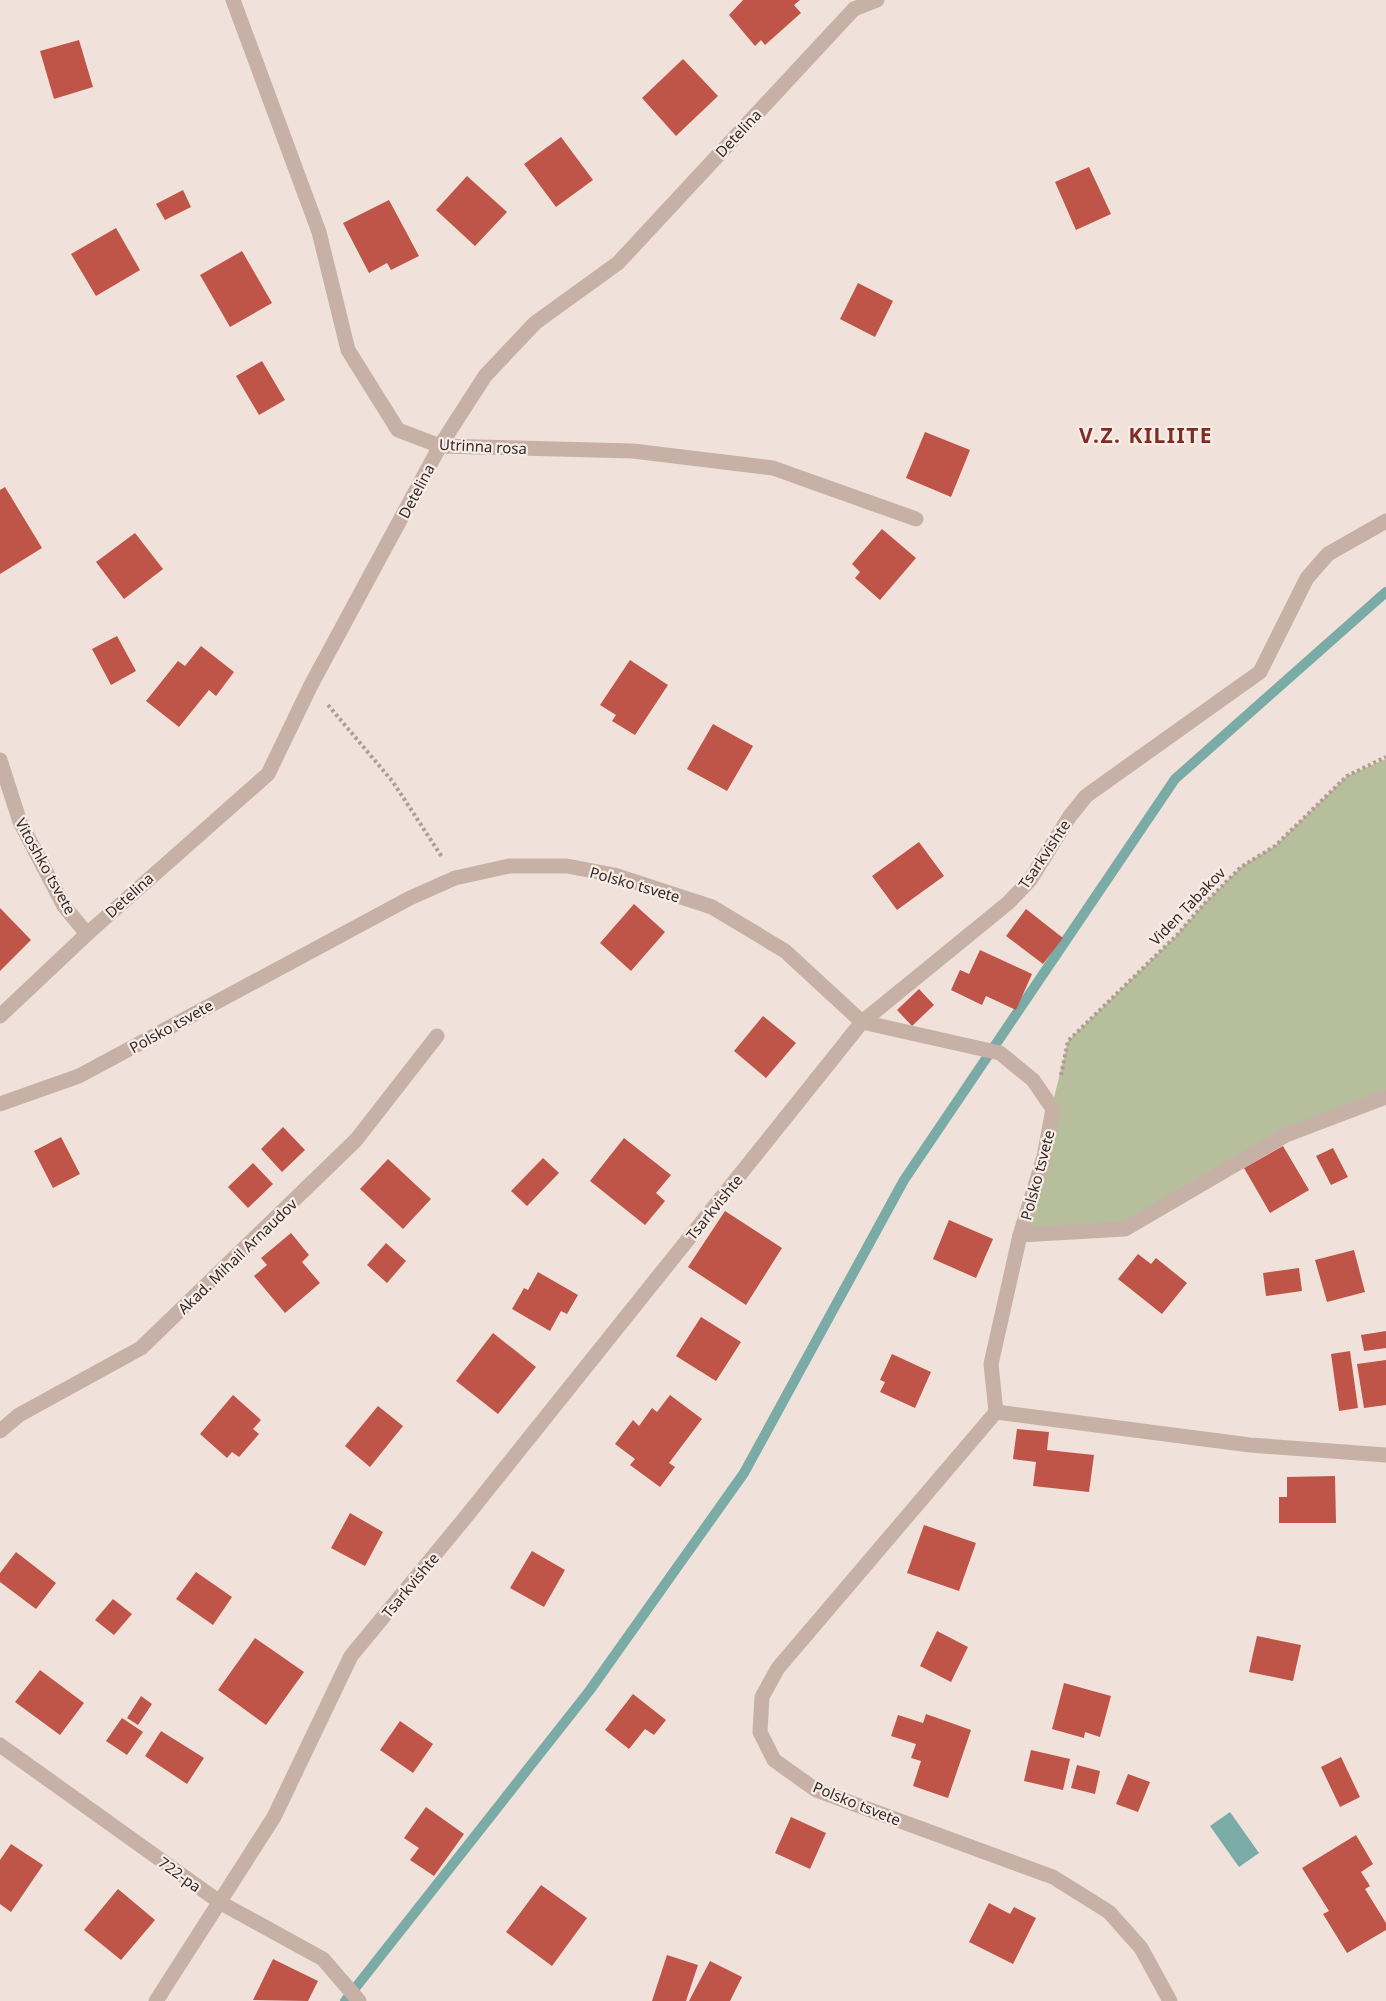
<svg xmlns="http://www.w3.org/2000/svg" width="1386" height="2001" viewBox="0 0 1386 2001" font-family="'Noto Sans',sans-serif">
	<rect width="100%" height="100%" fill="#f0e2da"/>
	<!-- green -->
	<polygon fill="#b7be9b" points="1386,759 1386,1097 1286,1135 1125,1229 1020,1235 1068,1041 1177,935 1203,905 1241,867 1275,846 1347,776"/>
	<!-- water -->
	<polygon fill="#7aaba6" points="1230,1812 1259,1853 1239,1867 1210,1826"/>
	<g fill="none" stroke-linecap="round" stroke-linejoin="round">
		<!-- stream -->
		<polyline stroke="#7aaba6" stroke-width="10" points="345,2001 590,1690 744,1473 904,1180 1175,779 1386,592"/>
	</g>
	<!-- building -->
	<g fill="#bf5448">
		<polygon points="743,0 800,0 794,5 801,13 765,45 761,40 755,46 729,15"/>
		<polygon points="79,40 93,87 54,99 40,51"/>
		<polygon points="683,59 718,96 676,136 642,98"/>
		<polygon points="561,137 593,180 556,207 524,164"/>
		<polygon points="1089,167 1111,214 1076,230 1055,182"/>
		<polygon points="467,176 507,212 475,246 436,210"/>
		<polygon points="183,190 191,207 165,220 156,204"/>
		<polygon points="389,200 419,256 391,270 387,263 369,273 343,223"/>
		<polygon points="116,228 140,270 96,296 71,254"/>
		<polygon points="242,251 272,303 230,327 200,275"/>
		<polygon points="858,283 893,301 875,337 840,319"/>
		<polygon points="262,361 285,400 259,415 236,376"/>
		<polygon points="925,432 970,450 951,497 906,478"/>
		<polygon points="5,487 42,548 0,574 0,490"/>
		<polygon points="882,529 916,558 880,600 855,578 860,572 852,564"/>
		<polygon points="135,533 163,569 124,599 96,562"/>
		<polygon points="117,636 136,671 111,685 92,649"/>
		<polygon points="201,646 234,672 216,696 209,690 179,727 146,701 178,661 185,666"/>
		<polygon points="630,660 668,685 635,735 612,721 616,715 600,705"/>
		<polygon points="713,724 753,746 727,791 687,769"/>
		<polygon points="919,842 944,876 897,910 872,876"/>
		<polygon points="634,904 665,932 631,971 600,943"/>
		<polygon points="0,908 31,940 0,971"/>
		<polygon points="1026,909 1063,938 1043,964 1006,936"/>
		<polygon points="980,950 1032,974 1016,1010 986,996 982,1005 951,990 960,970 969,974"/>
		<polygon points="919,989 934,1005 912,1026 897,1010"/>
		<polygon points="763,1016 796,1043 766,1078 734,1051"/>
		<polygon points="283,1127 305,1150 282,1172 261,1149"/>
		<polygon points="61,1137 80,1174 53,1188 34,1151"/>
		<polygon points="624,1138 671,1175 656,1193 665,1201 645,1225 590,1181"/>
		<polygon points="1283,1146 1309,1190 1270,1213 1244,1168"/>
		<polygon points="1333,1148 1348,1177 1331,1185 1316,1156"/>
		<polygon points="543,1158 559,1173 527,1206 511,1191"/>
		<polygon points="388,1159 431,1199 403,1229 360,1189"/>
		<polygon points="253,1163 273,1184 248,1208 228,1187"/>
		<polygon points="725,1211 782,1248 746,1305 688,1267"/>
		<polygon points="949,1220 993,1239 976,1278 933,1259"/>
		<polygon points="291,1233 309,1255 302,1262 320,1283 285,1313 254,1276 267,1265 261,1258"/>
		<polygon points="386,1243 406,1261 387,1283 367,1265"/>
		<polygon points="1354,1250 1365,1292 1327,1302 1315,1260"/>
		<polygon points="1138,1254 1151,1264 1156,1258 1187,1283 1162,1314 1118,1279"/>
		<polygon points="1299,1268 1302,1291 1266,1296 1263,1273"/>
		<polygon points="538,1272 578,1295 567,1314 561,1311 550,1331 512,1309 524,1288 528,1290"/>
		<polygon points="701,1317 741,1342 716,1381 676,1356"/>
		<polygon points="1386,1331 1386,1348 1364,1351 1361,1335"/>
		<polygon points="493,1333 536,1367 498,1414 456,1381"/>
		<polygon points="1350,1351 1358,1408 1339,1411 1331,1354"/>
		<polygon points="892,1354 931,1372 915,1408 880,1392 885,1382 880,1380"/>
		<polygon points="1386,1360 1386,1405 1364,1408 1357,1364"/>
		<polygon points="233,1395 261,1420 253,1429 259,1434 239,1457 232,1452 227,1458 200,1434"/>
		<polygon points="670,1395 702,1419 669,1463 675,1467 660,1487 630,1465 635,1459 615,1444 633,1420 639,1426 652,1408 657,1412"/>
		<polygon points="378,1406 403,1426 370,1467 345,1446"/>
		<polygon points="1017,1429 1049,1432 1047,1450 1094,1455 1089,1492 1033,1486 1036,1462 1013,1459"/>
		<polygon points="1335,1476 1336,1523 1279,1523 1279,1497 1287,1497 1287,1477"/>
		<polygon points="350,1513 383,1532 365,1566 331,1548"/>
		<polygon points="924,1525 976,1543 959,1591 907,1573"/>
		<polygon points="532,1551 565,1570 544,1607 510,1588"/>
		<polygon points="16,1552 56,1583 36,1609 0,1582 0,1573"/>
		<polygon points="196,1572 232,1597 213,1625 176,1599"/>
		<polygon points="113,1599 132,1614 114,1635 95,1620"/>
		<polygon points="937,1631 968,1647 951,1682 920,1666"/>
		<polygon points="1257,1636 1301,1645 1293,1681 1249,1672"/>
		<polygon points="255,1638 304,1672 266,1725 218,1690"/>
		<polygon points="40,1670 84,1703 60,1735 15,1702"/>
		<polygon points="1064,1683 1111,1696 1100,1737 1085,1732 1084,1738 1052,1729"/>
		<polygon points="633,1694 666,1720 654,1735 645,1729 629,1749 605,1730"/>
		<polygon points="141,1696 152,1704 138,1725 127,1718"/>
		<polygon points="926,1714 971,1730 948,1798 913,1786 921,1761 911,1758 916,1744 891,1736 898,1715 923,1723"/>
		<polygon points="122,1718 143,1732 127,1755 106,1741"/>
		<polygon points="400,1721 433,1744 413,1773 380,1750"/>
		<polygon points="161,1731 204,1758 187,1784 145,1756"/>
		<polygon points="1031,1750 1070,1759 1063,1790 1024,1781"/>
		<polygon points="1341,1757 1360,1797 1340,1807 1321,1767"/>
		<polygon points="1077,1765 1100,1771 1095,1794 1071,1788"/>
		<polygon points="1128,1774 1150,1782 1138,1812 1116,1804"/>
		<polygon points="426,1807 464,1834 434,1876 410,1860 419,1848 404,1838"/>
		<polygon points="791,1817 826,1833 810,1869 775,1853"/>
		<polygon points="1356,1835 1373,1864 1361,1872 1370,1886 1365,1889 1386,1923 1386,1930 1347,1953 1323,1914 1329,1911 1302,1868"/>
		<polygon points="11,1844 43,1865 11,1912 0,1904 0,1860"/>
		<polygon points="541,1885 587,1918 552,1966 506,1932"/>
		<polygon points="118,1889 155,1920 121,1960 84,1930"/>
		<polygon points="989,1903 1010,1914 1014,1907 1036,1918 1013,1964 969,1942"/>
		<polygon points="667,1955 698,1965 686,2001 652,2001"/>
		<polygon points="273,1959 318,1981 308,2001 253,2000"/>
		<polygon points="710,1961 742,1977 730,2001 689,2001"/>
	</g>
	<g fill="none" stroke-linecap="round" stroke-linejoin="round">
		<!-- path -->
		<g stroke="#b39b91" stroke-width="4" stroke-dasharray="3 3" stroke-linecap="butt">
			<polyline points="328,705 393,782 442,857"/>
			<polyline points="1061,1075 1068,1041 1177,935 1203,905 1241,867 1275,846 1347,776 1386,757"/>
		</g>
		<!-- minor -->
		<g stroke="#c7b1a7" stroke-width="15">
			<polyline points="233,0 319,232 348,350 398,430 440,446 633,451 773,468 916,519"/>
			<polyline points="0,760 20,822 64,906 87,934"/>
			<polyline points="0,1016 87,934 268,774 311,685 440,446 485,376 535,323 618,263 854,9 877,0"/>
			<polyline points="0,1104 79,1076 410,898 455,878 509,866 567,866 614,875 712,907 785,951 862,1022 1000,1053 1033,1080 1053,1109 1044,1157 1020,1235 991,1364 996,1412 778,1668 762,1697 760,1732 774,1760 816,1790 1053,1877 1109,1912 1141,1948 1170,2001"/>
			<polyline points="1020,1235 1125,1229 1286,1135 1386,1097"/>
			<polyline points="996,1412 1250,1445 1386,1455"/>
			<polyline points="0,1431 19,1415 141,1348 356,1140 437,1036"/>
			<polyline points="0,1745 221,1903 323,1959 359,2001"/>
			<polyline points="156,2001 274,1817 351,1656 465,1518 862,1022 1008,903 1030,880 1070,816 1086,796 1260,672 1307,578 1328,554 1386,521"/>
		</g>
	</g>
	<g text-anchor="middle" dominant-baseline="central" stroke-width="4.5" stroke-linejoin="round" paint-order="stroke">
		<!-- street labels -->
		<g font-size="15" fill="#342927" stroke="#f8ede6">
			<text transform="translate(738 133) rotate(-47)">Detelina</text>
			<text transform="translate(483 446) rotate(3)">Utrinna rosa</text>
			<text transform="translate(416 491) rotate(-62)">Detelina</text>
			<text transform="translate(1044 854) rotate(-56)">Tsarkvishte</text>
			<text transform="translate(46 866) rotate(61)">Vitoshko tsvete</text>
			<text transform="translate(635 884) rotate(16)">Polsko tsvete</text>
			<text transform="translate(129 895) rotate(-42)">Detelina</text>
			<text transform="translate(1187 906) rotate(-46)">Viden Tabakov</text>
			<text transform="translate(171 1026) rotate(-29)">Polsko tsvete</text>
			<text transform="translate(1037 1175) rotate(-75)">Polsko tsvete</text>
			<text transform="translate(714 1207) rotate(-51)">Tsarkvishte</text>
			<text transform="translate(237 1256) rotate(-44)">Akad. Mihail Arnaudov</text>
			<text transform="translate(410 1585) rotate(-50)">Tsarkvishte</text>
			<text transform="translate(857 1803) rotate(22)">Polsko tsvete</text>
			<text transform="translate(180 1874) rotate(36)">722-ра</text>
		</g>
		<!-- district labels -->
		<g font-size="21" font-weight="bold" letter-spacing="1.5" fill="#7e2d24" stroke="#f8ede6">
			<text x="1146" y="435">V.Z. KILIITE</text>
		</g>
	</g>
</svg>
